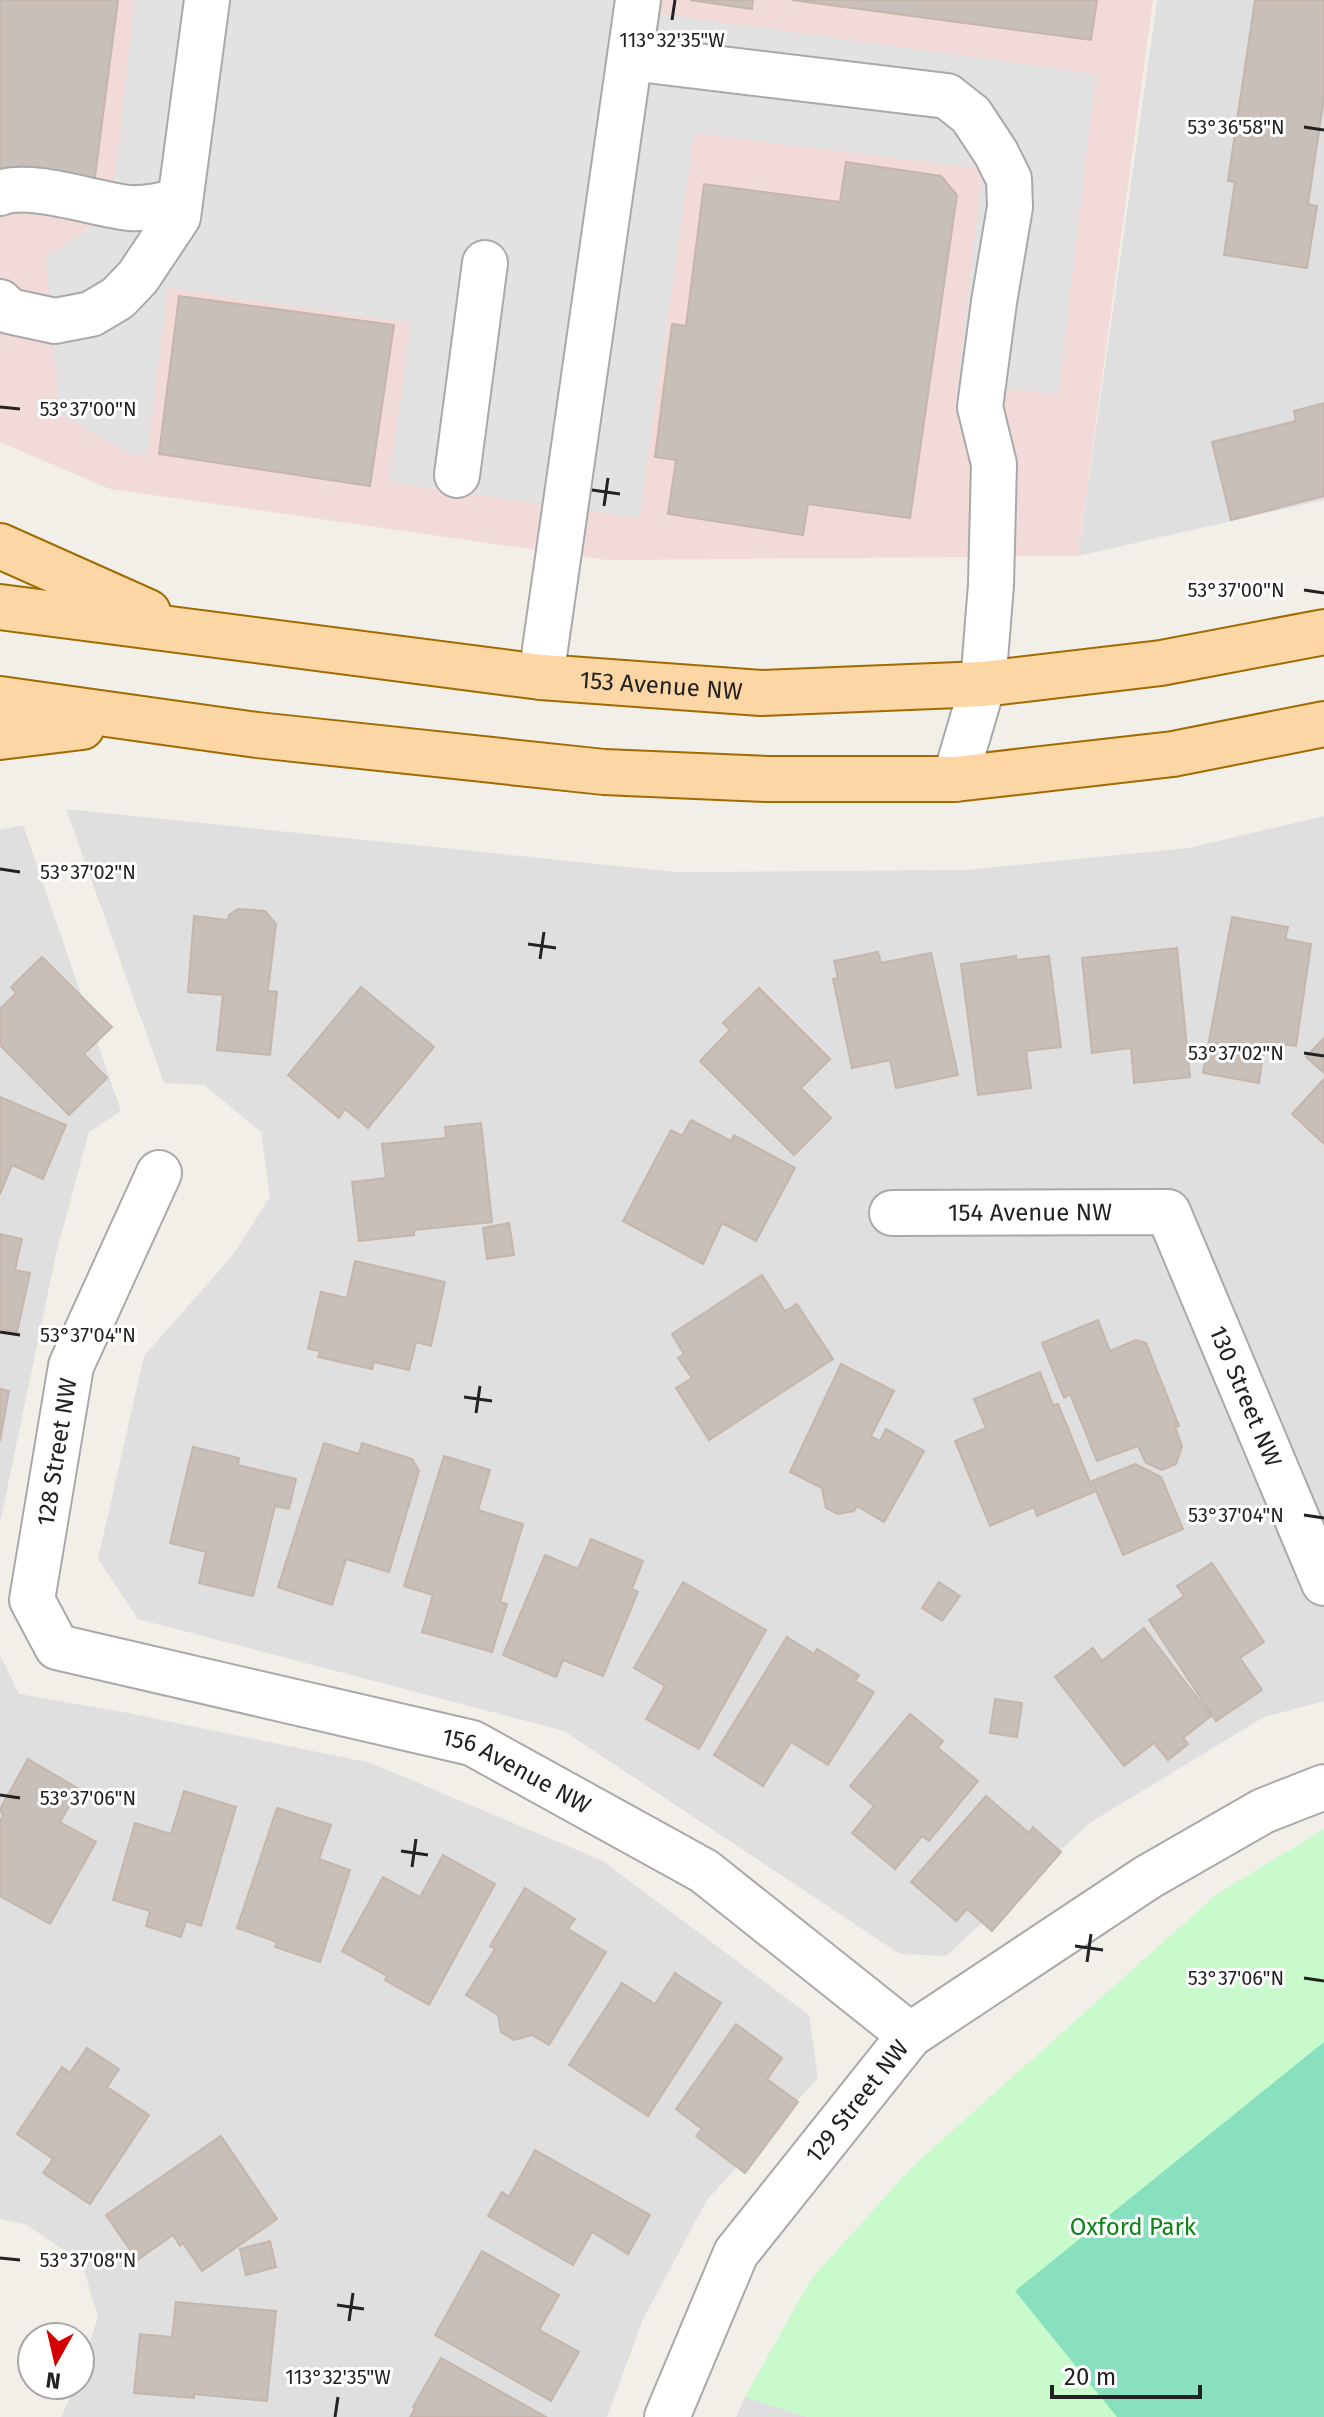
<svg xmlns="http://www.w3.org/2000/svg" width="1324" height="2417" viewBox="0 0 1324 2417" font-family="'Fira Sans',sans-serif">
	<rect width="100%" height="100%" fill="#f2efe9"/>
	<!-- residential -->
	<g fill="#e0dfdf">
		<polygon points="1157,0 1324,0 1324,500 1078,556"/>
		<polygon points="66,809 676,872 965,870 1189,848 1324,816 1324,1701 1264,1717 1091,1822 946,1956 900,1954 564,1731 138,1619 98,1559 144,1356 232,1256 270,1197 261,1132 204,1085 164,1083"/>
		<polygon points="23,825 121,1111 89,1132 56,1254 0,1523 0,830"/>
		<polygon points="0,1655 19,1694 128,1713 371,1763 603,1861 809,2015 818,2078 707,2200 643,2319 607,2417 61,2417 76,2385 80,2385 80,2373 98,2317 82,2263 27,2225 0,2219"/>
		<polygon points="745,2397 808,2417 736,2417"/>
	</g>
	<!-- commercial -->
	<polygon fill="#f2dad9" points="0,0 1153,0 1078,556 607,560 110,489 0,442"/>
	<!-- park -->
	<polygon fill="#c8facc" points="1324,1829 1324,2417 808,2417 745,2397 811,2279 913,2166 1217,1894"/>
	<!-- pitch -->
	<polygon fill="#88e0be" points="1324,2042 1324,2417 1117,2417 1015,2291"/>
	<!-- parking -->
	<polygon fill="#e2e2e2" points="135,0 626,0 625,9 1096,74 1058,395 958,382 983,169 694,133 639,518 389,482 411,323 168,288 147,455 130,454 59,413 46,257 111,214"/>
	<!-- building -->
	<g fill="#c7bfb8" stroke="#c4b6ab" stroke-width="2">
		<polygon points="0,0 118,0 94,184 0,170"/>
		<polygon points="690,0 753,0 752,9"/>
		<polygon points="792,0 1097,0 1091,40"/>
		<polygon points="1255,0 1324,0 1324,98 1308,204 1317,206 1307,268 1224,255 1235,182 1228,181"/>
		<polygon points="846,162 941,176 957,195 910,518 808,504 803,535 668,514 676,460 655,457 672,324 686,326 704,184 840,202"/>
		<polygon points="179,296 394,325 370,486 159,454"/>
		<polygon points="1324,403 1324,496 1231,520 1212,442 1296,421 1294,411"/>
		<polygon points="238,909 265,911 276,924 268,991 277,992 270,1055 217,1050 223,995 188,992 194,916 228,920 229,915"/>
		<polygon points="1232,917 1288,927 1285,939 1311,944 1296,1046 1265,1042 1259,1083 1203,1073"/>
		<polygon points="1177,948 1190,1077 1134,1083 1131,1048 1092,1053 1082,958"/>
		<polygon points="878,952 881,963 931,953 958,1075 896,1088 890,1060 852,1068 833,979 838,978 834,961"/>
		<polygon points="1016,956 1016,960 1049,956 1061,1047 1026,1051 1031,1088 978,1095 961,964"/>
		<polygon points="42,957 112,1027 84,1054 107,1078 69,1115 0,1045 0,1009 16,993 11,987"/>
		<polygon points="361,987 434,1047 368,1128 345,1109 339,1118 288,1075"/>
		<polygon points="759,988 830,1059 801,1088 831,1118 794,1155 700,1061 730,1030 723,1023"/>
		<polygon points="1324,1038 1324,1073 1306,1057"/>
		<polygon points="1324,1079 1324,1144 1292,1114"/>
		<polygon points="0,1097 66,1125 43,1179 12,1165 0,1194"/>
		<polygon points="691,1120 731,1141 734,1135 795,1168 756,1241 722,1223 703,1264 623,1221 671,1130 682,1136"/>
		<polygon points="481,1123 492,1222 414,1230 414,1235 359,1241 352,1182 386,1178 382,1144 446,1138 445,1127"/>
		<polygon points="509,1223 514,1255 487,1259 483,1228"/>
		<polygon points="0,1234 22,1239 15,1270 30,1273 17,1332 0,1329"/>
		<polygon points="355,1261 445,1282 431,1346 416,1342 409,1370 374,1362 372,1369 318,1357 320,1351 308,1349 321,1292 347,1298"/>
		<polygon points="762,1275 785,1311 797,1304 833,1359 709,1440 676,1388 692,1378 678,1358 684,1354 672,1334"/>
		<polygon points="1098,1320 1110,1351 1136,1340 1146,1343 1179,1426 1175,1427 1182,1446 1176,1464 1162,1470 1146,1463 1138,1446 1097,1461 1070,1394 1064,1398 1042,1343"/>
		<polygon points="841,1364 894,1391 871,1436 880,1441 886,1429 924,1451 884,1522 857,1506 854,1511 838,1514 826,1508 822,1488 790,1472"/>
		<polygon points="1040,1372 1053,1405 1058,1404 1094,1492 1037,1516 1034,1507 990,1526 955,1441 986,1428 974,1399"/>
		<polygon points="0,1389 9,1391 0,1441"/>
		<polygon points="324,1443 359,1454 362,1443 412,1459 419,1471 389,1572 346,1559 332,1605 278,1587"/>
		<polygon points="193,1447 239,1458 238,1465 296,1479 289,1509 275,1506 253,1596 199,1583 206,1552 170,1543"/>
		<polygon points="444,1456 490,1470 478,1510 523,1524 500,1602 507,1604 492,1652 422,1632 433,1595 404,1586"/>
		<polygon points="1135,1464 1161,1477 1183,1529 1123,1555 1092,1481"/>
		<polygon points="591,1539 643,1561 632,1589 638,1592 603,1676 563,1660 556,1677 503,1655 545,1555 578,1569"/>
		<polygon points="1212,1563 1264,1642 1240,1658 1262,1690 1216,1721 1149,1620 1184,1596 1177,1586"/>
		<polygon points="683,1582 766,1630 699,1749 646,1719 665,1686 634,1668"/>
		<polygon points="939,1582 960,1596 942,1621 922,1608"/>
		<polygon points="1144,1628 1211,1716 1183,1738 1188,1744 1168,1760 1154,1743 1124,1766 1055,1677 1093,1648 1102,1661"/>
		<polygon points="787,1637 814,1654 817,1649 859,1675 855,1681 874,1692 828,1765 791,1742 763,1786 714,1755"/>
		<polygon points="995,1699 1022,1703 1017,1737 990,1733"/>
		<polygon points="910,1714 943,1741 938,1748 978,1781 929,1841 922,1836 895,1869 852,1833 874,1806 850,1786"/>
		<polygon points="28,1759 79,1789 60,1822 96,1842 50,1924 0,1896 0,1821 3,1816 0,1809"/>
		<polygon points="184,1791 236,1807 201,1926 186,1921 181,1937 146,1926 150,1911 113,1900 135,1823 171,1834"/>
		<polygon points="986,1796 1029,1833 1033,1827 1061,1852 992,1931 967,1909 956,1921 911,1882"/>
		<polygon points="277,1808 331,1825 319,1859 350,1870 320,1962 275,1947 277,1942 237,1928"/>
		<polygon points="443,1855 495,1884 429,2005 385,1980 387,1976 342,1951 383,1877 420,1897"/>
		<polygon points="525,1888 575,1919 568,1929 606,1952 549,2045 532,2035 514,2040 501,2032 498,2015 466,1995 495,1949 490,1946"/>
		<polygon points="675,1973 721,2003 648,2116 569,2065 622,1983 655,2004"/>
		<polygon points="736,2024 782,2058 767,2079 798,2102 745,2173 696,2136 702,2129 676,2109"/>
		<polygon points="87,2048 119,2069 107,2087 149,2115 90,2204 43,2173 53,2159 17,2134 62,2067 70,2073"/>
		<polygon points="221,2136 277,2219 202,2271 183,2243 180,2246 173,2235 137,2260 106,2215"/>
		<polygon points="535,2150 650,2215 628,2254 592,2232 573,2265 488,2216 502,2192 509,2197"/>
		<polygon points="270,2241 276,2267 246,2275 240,2249"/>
		<polygon points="482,2251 559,2295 539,2330 579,2352 551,2401 435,2335"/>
		<polygon points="176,2302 276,2311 267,2401 194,2394 194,2398 134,2393 140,2334 172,2337"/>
		<polygon points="441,2358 546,2417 410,2417 415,2409 413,2407"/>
	</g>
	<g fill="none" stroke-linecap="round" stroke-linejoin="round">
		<defs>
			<g id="minor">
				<polyline points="630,58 947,96 971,115 996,153 1009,179 1010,207 994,302 980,407 994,464 991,585 983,684 955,779"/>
				<path d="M0 193C30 181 97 205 130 208 147 209 163 205 180 201"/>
				<polyline points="0,302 9,311 55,321 91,314 118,298 138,277 178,217 207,0"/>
				<polyline points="457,475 485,263"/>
				<polyline points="541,677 638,0"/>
				<path id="s1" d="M159 1173 71 1366 32 1600 57 1647 472 1743 704 1871 910 2035"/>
				<path id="s2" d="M892 1213 1168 1212 1324 1583"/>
				<path id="s3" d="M667 2417 736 2253 910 2035 1148 1877 1263 1811 1324 1787"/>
			</g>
			<g id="major">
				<polyline points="0,546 148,612"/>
				<path id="s4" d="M0 607 541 677 761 693 983 684 1161 663 1324 632"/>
				<polyline points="0,699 257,735 604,772 767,779 955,779 1173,754 1324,724"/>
				<polyline points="0,737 82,727"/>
			</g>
		</defs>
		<!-- minor casing -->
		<use href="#minor" stroke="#a9a9a9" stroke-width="48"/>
		<!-- major casing -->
		<use href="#major" stroke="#a06b00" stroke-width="48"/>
		<!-- minor -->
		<use href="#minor" stroke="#fff" stroke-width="44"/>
		<!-- major -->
		<use href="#major" stroke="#fcd6a4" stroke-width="44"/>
	</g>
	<!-- ticks -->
	<path fill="none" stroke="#222" stroke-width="3" d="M672 20 675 0M1304 127 1324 130M0 407 20 409M592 490 620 494M604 506 608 478M1304 590 1324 593M0 869 20 872M528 944 556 948M540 959 544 932M1304 1053 1324 1056M0 1332 20 1335M464 1397 492 1401M476 1413 480 1386M1304 1515 1324 1518M0 1795 20 1798M401 1851 428 1855M412 1867 416 1839M1075 1946 1103 1950M1087 1962 1091 1934M1304 1978 1324 1981M0 2258 20 2260M337 2305 364 2309M349 2321 353 2293M335 2417 338 2397"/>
	<g text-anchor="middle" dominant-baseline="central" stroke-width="6" stroke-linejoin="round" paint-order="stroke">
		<!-- street labels -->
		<g font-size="24" fill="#222" stroke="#fff">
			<text stroke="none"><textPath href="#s4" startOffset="666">153 Avenue NW</textPath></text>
			<text stroke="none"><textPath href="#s2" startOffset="138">154 Avenue NW</textPath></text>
			<text stroke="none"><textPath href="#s2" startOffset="476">130 Street NW</textPath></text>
			<text transform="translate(57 1452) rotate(-81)">128 Street NW</text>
			<text stroke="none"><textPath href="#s1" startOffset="980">156 Avenue NW</textPath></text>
			<text stroke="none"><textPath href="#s3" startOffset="372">129 Street NW</textPath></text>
		</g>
		<!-- park labels -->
		<g font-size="24" fill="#0c8416" stroke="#fff">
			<text x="1133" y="2227">Oxford Park</text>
		</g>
	</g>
	<g font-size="20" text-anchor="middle" fill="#222" stroke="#fff" stroke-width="6" stroke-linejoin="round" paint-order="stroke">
		<text x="672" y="47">113°32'35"W</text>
		<text x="1236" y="134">53°36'58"N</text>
		<text x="88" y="416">53°37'00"N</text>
		<text x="1236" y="597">53°37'00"N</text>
		<text x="88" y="879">53°37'02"N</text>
		<text x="1236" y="1060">53°37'02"N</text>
		<text x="88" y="1342">53°37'04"N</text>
		<text x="1236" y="1522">53°37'04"N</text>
		<text x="88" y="1805">53°37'06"N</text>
		<text x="1236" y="1985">53°37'06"N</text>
		<text x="88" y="2267">53°37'08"N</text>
		<text x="338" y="2384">113°32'35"W</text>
	</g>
	<!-- north arrow -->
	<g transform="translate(56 2361) rotate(188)"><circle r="38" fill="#ffffff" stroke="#a7a7a7" stroke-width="2"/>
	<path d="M0-6L14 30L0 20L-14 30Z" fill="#d40000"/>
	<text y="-12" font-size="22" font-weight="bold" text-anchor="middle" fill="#222222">N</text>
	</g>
	<!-- scale -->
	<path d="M1052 2385v12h148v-12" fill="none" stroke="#222222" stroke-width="4"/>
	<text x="1064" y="2385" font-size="24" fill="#222222" stroke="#ffffff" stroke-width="6" paint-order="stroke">20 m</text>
</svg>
